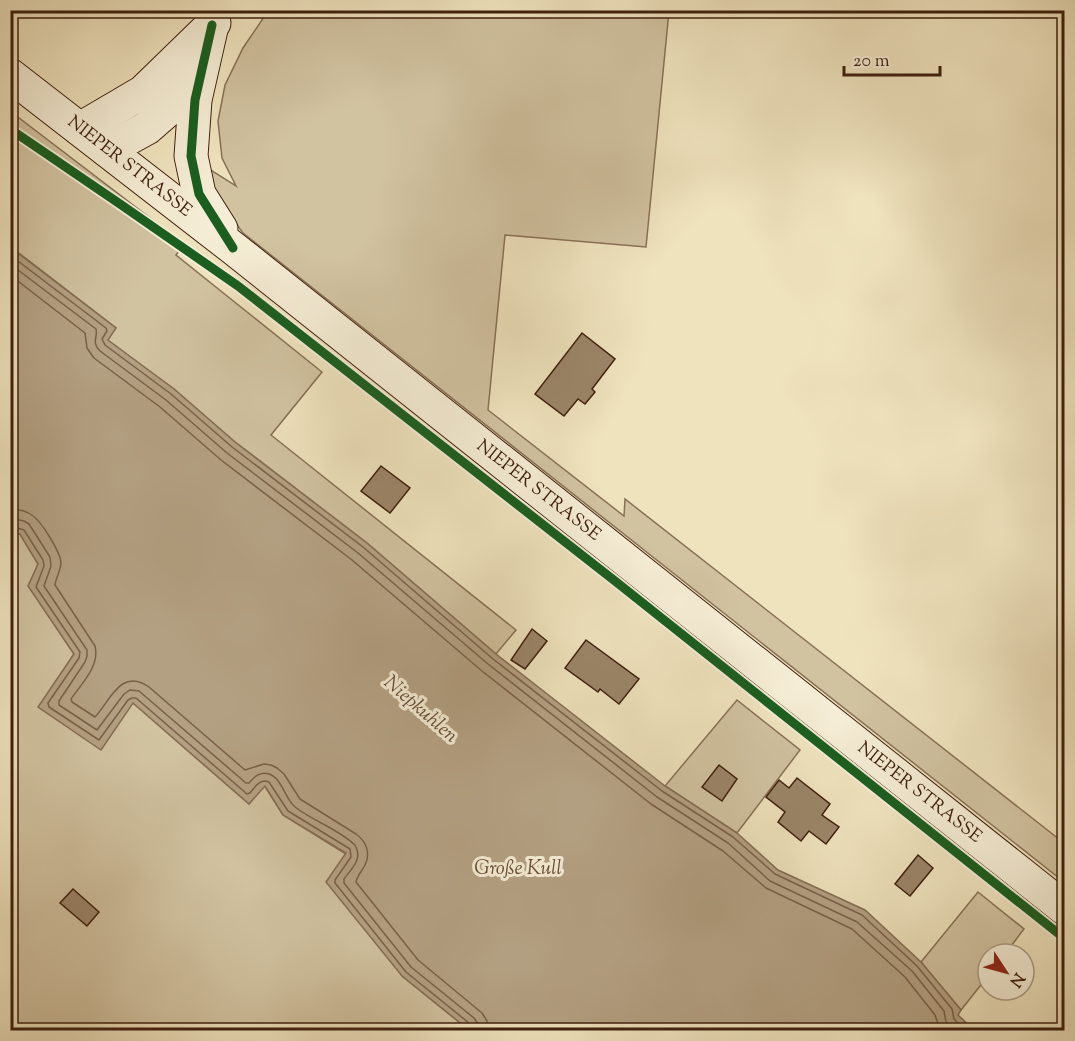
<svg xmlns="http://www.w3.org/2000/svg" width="1075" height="1041" viewBox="0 0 1075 1041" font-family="'Sorts Mill Goudy',serif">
	<rect width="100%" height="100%" fill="#efe3be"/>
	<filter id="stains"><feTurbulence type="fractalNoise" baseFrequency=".00333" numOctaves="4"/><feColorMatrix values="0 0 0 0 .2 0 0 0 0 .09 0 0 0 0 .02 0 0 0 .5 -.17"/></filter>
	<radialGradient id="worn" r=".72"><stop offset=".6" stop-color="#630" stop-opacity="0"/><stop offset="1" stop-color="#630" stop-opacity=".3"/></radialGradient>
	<!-- green -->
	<g fill="#d1c2a0" stroke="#887056" stroke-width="1.5">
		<polygon points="268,11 669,11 646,247 505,235 488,410 624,516 625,499 1064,843 1064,882 243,233 220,202 206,167 236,186 222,158 218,121 225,85 243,48"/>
		<polygon points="10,111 184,244 176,255 322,372 271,435 516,630 496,654 367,543 235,442 174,389 107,340 116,328 11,247"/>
		<polygon points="11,531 20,534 38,564 29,587 74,654 39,707 133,703 249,804 264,785 283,815 346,854 402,976 469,1030 11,1030"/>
		<polygon points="737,700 800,750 737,833 665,786"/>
		<polygon points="978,892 1024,929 1005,954 988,954 988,976 961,1010 921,962"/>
	</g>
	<!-- water -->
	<polygon fill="#b3a082" stroke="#856c53" stroke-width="1.5" points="10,247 116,328 108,340 174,389 235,442 367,543 496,654 665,786 737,833 778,870 865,910 921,962 961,1010 958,1015 974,1030 469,1030 402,976 326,882 346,853 283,815 265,786 249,804 133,703 101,750 38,707 74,654 28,586 38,564 20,534 11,531"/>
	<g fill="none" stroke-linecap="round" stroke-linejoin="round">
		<!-- shore -->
		<g stroke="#796048" stroke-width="1.5">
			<polyline points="10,255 106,328 107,331 102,339 105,345 171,394 232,447 363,547 493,659 662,791 733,837 775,874 862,915 917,966 952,1009 954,1019 965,1030"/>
			<path d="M10 264 96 329C98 338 91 342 100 351L166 400 227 453 358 553 488 664 657 797 728 843 770 881 857 922 912 971 944 1011 946 1022 955 1030"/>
			<polyline points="10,275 85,333 87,348 94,358 160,407 221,460 352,560 482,671 651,804 723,851 766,888 852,929 905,977 935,1015 938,1024 942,1030"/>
			<path d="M10 509C18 509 27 511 33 516 42 522 60 552 61 562 61 570 56 577 55 585L95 646C100 666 82 683 71 699L72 702 95 717C110 701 121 667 149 687L245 770 264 764 271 765 277 768 284 774 300 799 356 834C366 841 371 853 365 865 362 871 357 876 356 882L418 960 482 1013 487 1021 488 1030"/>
			<path d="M10 518 24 521 29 524 50 557 51 566 44 586 87 650V656L85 662 59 701V705L97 730 124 694 130 690 139 691 246 783H249C254 777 260 771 269 774 282 778 285 799 295 807 313 821 338 829 355 845 363 859 352 868 344 879V883L411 967 474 1018 478 1024 479 1030"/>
			<path d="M10 526 24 530 43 560 44 566 36 587 80 652 79 658 48 703 49 707 99 740 128 700 132 698H136L247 794 250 793C255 787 260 778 269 782L288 811 350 849 351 857 335 880V883L406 972 469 1023 472 1030"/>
		</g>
	</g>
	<!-- building -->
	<g fill="#9b8569" stroke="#3f1f0d" stroke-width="1.5">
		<polygon points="582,333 615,359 592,389 595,392 585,404 578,399 564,416 535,394"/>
		<polygon points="381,466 410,488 390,513 361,491"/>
		<polygon points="532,629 547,641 525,669 511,660"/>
		<polygon points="586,640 639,679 619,704 600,689 598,692 565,668"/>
		<polygon points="719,765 737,779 722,801 702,787"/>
		<polygon points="797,778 830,804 822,815 839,827 826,844 809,831 801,841 778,822 785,812 766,797 779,780 789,788"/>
		<polygon points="918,855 933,868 910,896 895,884"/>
		<polygon points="73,889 99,912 87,926 60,903"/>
	</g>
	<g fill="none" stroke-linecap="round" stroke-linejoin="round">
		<defs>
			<g id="secondary">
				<polyline points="212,25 195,100 191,156 199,194 221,229"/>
				<polyline points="10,75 233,248 1064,908"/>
				<polyline points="80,129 143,92 214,23"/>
				<polyline points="107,150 147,128 178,101 193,68"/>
			</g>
		</defs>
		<!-- secondary casing -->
		<use href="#secondary" stroke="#3f1f0d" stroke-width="35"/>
		<!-- secondary -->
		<use href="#secondary" stroke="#f5edd5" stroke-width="33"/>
		<defs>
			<g id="cycleway">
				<polyline points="212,25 195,100 191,156 199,194 233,248"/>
				<polyline points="10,129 120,204 238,286 615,581 1064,938"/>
			</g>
		</defs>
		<!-- cycleway casing -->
		<use href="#cycleway" stroke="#f5edd5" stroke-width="13"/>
		<!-- cycleway -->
		<use href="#cycleway" stroke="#1b5e20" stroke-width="9"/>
	</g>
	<g text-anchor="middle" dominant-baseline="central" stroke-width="6" stroke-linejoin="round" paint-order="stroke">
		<!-- street labels -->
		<g font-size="18" fill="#3f1f0d" stroke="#f5edd5">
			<text transform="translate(129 167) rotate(38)">NIEPER STRASSE</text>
			<text transform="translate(538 491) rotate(38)">NIEPER STRASSE</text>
			<text transform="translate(919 793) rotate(38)">NIEPER STRASSE</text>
		</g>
		<!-- water labels -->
		<g font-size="20" font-style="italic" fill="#684c36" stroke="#f5edd5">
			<text transform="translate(420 710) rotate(41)">Niepkuhlen</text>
			<text x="518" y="869">Große Kull</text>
		</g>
	</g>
	<!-- margin -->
	<rect width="1075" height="1041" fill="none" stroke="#efe3be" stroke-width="36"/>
	<rect x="12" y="12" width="1051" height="1017" fill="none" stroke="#3f1f0d" stroke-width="3"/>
	<rect x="18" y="18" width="1039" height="1005" fill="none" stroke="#3f1f0d" stroke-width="1.5"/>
	<!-- north arrow -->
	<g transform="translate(1006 972) rotate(126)"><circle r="28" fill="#f5edd5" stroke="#ac9b85" stroke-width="1.5"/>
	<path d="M0-4.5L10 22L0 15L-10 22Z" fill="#8f2418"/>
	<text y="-9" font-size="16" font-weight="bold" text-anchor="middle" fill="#3f1f0d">N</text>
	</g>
	<!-- scale -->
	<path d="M844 66v9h96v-9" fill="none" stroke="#3f1f0d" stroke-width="3"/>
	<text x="853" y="66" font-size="18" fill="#3f1f0d" stroke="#f5edd5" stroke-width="4.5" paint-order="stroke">20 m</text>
	<rect width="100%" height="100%" filter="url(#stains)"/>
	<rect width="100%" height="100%" fill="url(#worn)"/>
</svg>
